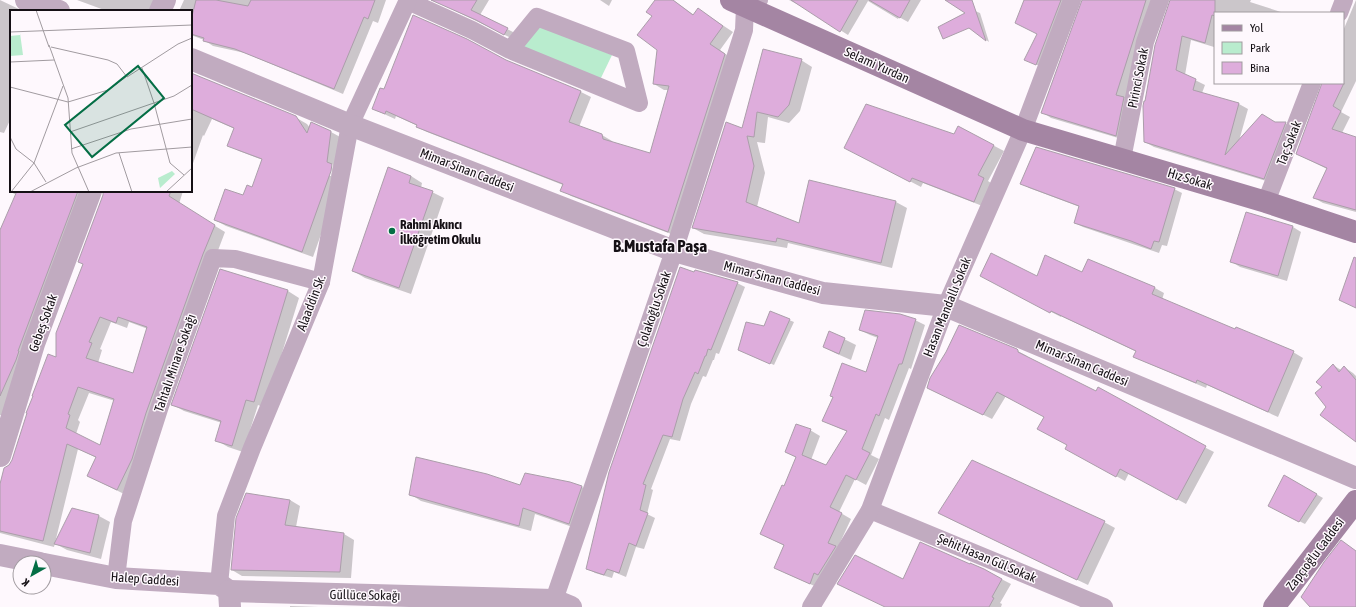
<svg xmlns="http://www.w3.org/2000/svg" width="1356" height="607" viewBox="0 0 1356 607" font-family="'Asap Condensed',sans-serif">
	<rect width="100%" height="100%" fill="#fef8fd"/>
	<!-- green -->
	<polygon fill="#b9ecce" points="541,23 612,55 599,82 520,47"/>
	<!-- shadow -->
	<g fill="#0003" fill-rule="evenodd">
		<polygon points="0,0 23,11 11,11 11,118 4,133 0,132"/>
		<polygon points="77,0 162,0 158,11 107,11"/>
		<polygon points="184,0 386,0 378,23 373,21 343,94 245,53 213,46 204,40 191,35 191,11 179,11"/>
		<polygon points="433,0 489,0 480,15 517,34 513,39"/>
		<polygon points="600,0 612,0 609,6"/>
		<polygon points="656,0 673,0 694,15 698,9 733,32 720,50 735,61 679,237 571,196 561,190 563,185 427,132 417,127 418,126 396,116 395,119 373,109 384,91 506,61 581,92 591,97 579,127 602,135 612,141 613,143 651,154 669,90 664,90 654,84 658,50 653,16"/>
		<polygon points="789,0 921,0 908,22 899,17 898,19 868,1 848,35 807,9"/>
		<polygon points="1025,0 1072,0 1045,69 1026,59 1038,34 1016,23"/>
		<polygon points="1083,0 1156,0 1125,140 1051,118 1042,112"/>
		<polygon points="1171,0 1251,0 1250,2 1284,13 1215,13 1215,42 1214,47 1191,40 1185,75 1205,85 1202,93 1239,104 1248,109 1239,141 1275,123 1285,123 1294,128 1273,183 1154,147 1145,142"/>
		<polygon points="1356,0 1356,81 1341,112 1350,117 1342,133 1356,138 1356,212 1323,203 1314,198 1327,169 1297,154 1323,83 1343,83 1343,31"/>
		<polygon points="975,11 980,13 989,42 966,25"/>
		<polygon points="801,60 812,67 800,111 789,123 768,117 765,143 757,142 765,173 757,207 800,224 896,202 907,208 892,268 788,243 787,248 704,234 693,228 743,129"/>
		<path d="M191 73 295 117 307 124 310 128 331 132 342 138 341 178 313 257 226 226 215 220 252 188 263 160 239 151 229 145 235 129 212 119 204 136 203 135 191 169ZM331 164H333L331 176H329Z"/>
		<polygon points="958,127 1004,151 988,181 994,185 985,207 923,183 921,187 854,152 954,135"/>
		<polygon points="388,169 411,176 422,183 421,188 432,192 444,198 411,294 365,278 353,271"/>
		<polygon points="1022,183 1174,189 1182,193 1167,246 1162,245 1159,253 1083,227 1075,223 1080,207 1029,188"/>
		<polygon points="12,191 91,191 4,416 0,415 0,233 16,195 11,192"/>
		<path d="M104 191H183L179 204 225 232 214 261 128 496 88 476 97 458 78 449 54 547 0 533V488L57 359ZM111 322 127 328 129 322 148 329 133 375 98 363 102 350 100 349ZM89 393 115 401 101 447 76 434 80 422 78 420Z"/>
		<polygon points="1246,213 1293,227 1301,232 1287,281 1240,267 1232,262"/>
		<polygon points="221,270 288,291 299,298 265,408 258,405 243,452 228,447 216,440 222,423 184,411 173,405"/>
		<polygon points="695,273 737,283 745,287 719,354 716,353 714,360 713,360 706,377 703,376 691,404 680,441 670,439 651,489 653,490 647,514 655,518 644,549 636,547 626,577 614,572 612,578 595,573 587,568"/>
		<polygon points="1083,273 1155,288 1164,293 1162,300 1235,330 1293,352 1303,358 1278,417 1207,385 1206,388 1145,362 1135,357 1137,352 1061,316 1061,317 991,281"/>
		<polygon points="770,312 794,322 774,365 743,351 765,327"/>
		<polygon points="915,320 925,325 911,369 909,368 889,420 885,418 871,455 879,459 866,485 855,479 839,512 851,519 819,588 785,573 785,546 761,534 785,488 797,458 786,452 810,430 820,436 811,460 826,467 848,432 823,421 834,398 831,396 867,373 878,338 870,335 860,330"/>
		<polygon points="830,332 856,345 851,360 835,353 824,347"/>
		<polygon points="1016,350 1027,356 1026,357 1214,452 1186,504 1129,473 1125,481 1075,453 1045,417 1006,396 992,419 937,392"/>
		<polygon points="1333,365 1341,370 1344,367 1353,373 1356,376 1356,440 1327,407 1323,387"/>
		<polygon points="1284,476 1323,498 1305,524 1275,509"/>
		<polygon points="521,486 582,487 593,494 581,530 535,514 531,531 421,501 410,494"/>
		<polygon points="290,500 300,506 296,527 344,534 354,540 351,578 242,576 232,570"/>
		<polygon points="99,516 110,522 101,559 67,550 56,544"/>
		<polygon points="950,519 1104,522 1115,528 1088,585"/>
		<polygon points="970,566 984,570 1011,584 1000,603 1002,604 1001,607 887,607 904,580"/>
		<polygon points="290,606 319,607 290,607"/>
	</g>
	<!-- building -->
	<g fill="#deaddc" stroke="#ab9eaa" fill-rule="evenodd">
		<polygon points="196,0 216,0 248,6 251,0 375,0 368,19 364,17 334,89 235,49 203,41 204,38 191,34 191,20"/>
		<polygon points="431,0 477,0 471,10 508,28 504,35 476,20"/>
		<polygon points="655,0 673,0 693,15 698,8 723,26 710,44 725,54 668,232 560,191 563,184 416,127 417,125 386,111 385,114 372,109 380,88 384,89 413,15 467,39 506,60 581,91 569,122 602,134 603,139 650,153 669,86 653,84 657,50 637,35 652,16 646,12"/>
		<polygon points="791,0 858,0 840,32"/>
		<polygon points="869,0 910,0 900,18"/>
		<polygon points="945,0 972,0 986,41 969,28 943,39 938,27 965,13"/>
		<polygon points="1024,0 1061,0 1036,65 1024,60 1037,34 1015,23"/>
		<polygon points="1082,0 1146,0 1116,95 1124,97 1116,136 1041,113"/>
		<polygon points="1170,0 1215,0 1215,16 1212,15 1205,43 1182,36 1176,70 1196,79 1193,90 1239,103 1225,155 1262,114 1275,122 1286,122 1264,179 1144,142 1143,106 1144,101 1145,101 1155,45"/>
		<polygon points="763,49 802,59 789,105 778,117 757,112 754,137 747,136 754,166 746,202 799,223 809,180 896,201 881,263 777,238 776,242 692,228 726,122 742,128"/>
		<polygon points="191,73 296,116 307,133 311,122 331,131 327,162 332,164 331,171 302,252 214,220 225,189 243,195 247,185 252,187 262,159 227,146 234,128 191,109"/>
		<polygon points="1322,83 1344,83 1333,106 1341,111 1332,129 1356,137 1356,210 1313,198 1327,168 1296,154"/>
		<polygon points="866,104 954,134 958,126 994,145 978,175 984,178 974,202 912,178 910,182 844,148"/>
		<polygon points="1036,147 1175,188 1159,242 1154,241 1151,249 1131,241 1074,223 1079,206 1020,184"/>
		<polygon points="388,167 411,176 409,183 433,191 399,288 352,271"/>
		<polygon points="17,191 78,191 18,351 19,351 16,360 0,396 0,230"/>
		<path d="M103 191H171L169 196 215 225 203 254 146 413 132 459 117 490 87 476 96 457 67 444 43 541 0 531V484L4 468 9 465 12 460 27 413H26L33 396H32L48 354 56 357V333L83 264 78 262 103 195ZM100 317 116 323 118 317 147 327 133 373 86 358 92 343 89 342ZM78 387 114 399 100 445 66 428 70 415 68 414Z"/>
		<polygon points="1246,212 1293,226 1278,276 1230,262"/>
		<polygon points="991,253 1037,276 1045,255 1082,272 1088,259 1155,287 1152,294 1235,329 1236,327 1294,351 1268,412 1197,380 1196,383 1133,357 1136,351 1051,311 1050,313 980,276"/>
		<polygon points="1354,257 1356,258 1356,308 1339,300"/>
		<polygon points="680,267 694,272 695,270 738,282 711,350 708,349 706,356 705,356 698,374 695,372 683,399 672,437 663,435 643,484 646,485 640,510 648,513 636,546 629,543 619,573 607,569 604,575 586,569 609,472"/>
		<polygon points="220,269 288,290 254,402 246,400 232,446 215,441 221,421 171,405"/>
		<polygon points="865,310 900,314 916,319 902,364 899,364 879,416 876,414 862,449 870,453 856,480 846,475 830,507 842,513 828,543 836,546 818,575 814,573 810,584 774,568 784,545 760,534 782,485 784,486 796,457 785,452 796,424 811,429 802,455 826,465 847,431 822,421 833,397 830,396 842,363 866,372 878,336 859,330"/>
		<polygon points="770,311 790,319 770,364 738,350 746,322 764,326"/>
		<polygon points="959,325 1017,349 1018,350 1018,352 1096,391 1098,387 1206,446 1177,500 1120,469 1116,477 1065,449 1067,445 1037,429 1044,417 997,392 983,415 927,388 930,378 946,352"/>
		<polygon points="829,331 845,338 839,354 823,347"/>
		<polygon points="1333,364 1339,372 1344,366 1356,380 1356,442 1320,415 1326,407 1315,393 1322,387 1316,382"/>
		<polygon points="416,457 487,474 520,485 525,473 570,482 582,486 569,524 523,508 519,526 409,495"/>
		<polygon points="972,460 1105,521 1077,580 938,513"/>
		<polygon points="1284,475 1317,494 1299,522 1268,506"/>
		<polygon points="246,493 290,500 285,525 344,533 340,572 231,570 236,518"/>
		<polygon points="72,508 99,515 90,553 54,544"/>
		<polygon points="1341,540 1356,551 1356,607 1310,607 1301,597 1324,562"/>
		<polygon points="920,542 970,564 970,563 984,569 1002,579 992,597 994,598 989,607 885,607 837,584 855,555 903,579"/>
	</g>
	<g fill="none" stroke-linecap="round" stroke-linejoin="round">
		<!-- minor -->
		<g stroke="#c1abc0" stroke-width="18">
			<polyline points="408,1 472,30 510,50 537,17 626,51 639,103 510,50"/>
			<polyline points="1339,13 1344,0"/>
			<polyline points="1122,159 1145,42 1160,0"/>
			<polyline points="1266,202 1312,83"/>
			<polyline points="870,510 1104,607"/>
			<polyline points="116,578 123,521 160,406 213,258 235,259 321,282"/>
			<polyline points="219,584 226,516 252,448 321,282 350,125 408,0"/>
			<polyline points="554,600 674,251 744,30 745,7 759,0"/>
			<polyline points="811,607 870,510 946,306 1023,130 1072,0"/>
		</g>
		<!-- tertiary -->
		<g stroke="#c1abc0" stroke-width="22">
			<polyline points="26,0 59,11"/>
			<polyline points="160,11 165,0"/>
			<polyline points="191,59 350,125 674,251 823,293 946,306 1356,478"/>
			<polyline points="0,456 34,344 91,191"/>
			<polyline points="0,555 40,563"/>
			<polyline points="44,564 116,578 219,584 229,591 230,607"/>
			<polyline points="229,591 554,600 571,607"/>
		</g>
		<!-- secondary -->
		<g stroke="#a485a3" stroke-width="22">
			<polyline points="731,0 1023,130 1266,202 1356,232"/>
			<polyline points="1274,607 1356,501"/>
		</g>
	</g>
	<!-- markers -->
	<circle fill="#046e45" stroke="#fef8fd" stroke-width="1.5" cx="392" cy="231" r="4"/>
	<g text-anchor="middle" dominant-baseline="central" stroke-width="3" stroke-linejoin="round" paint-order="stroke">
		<!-- street labels -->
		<g font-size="13" fill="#151015" stroke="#fef8fd">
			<text transform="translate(877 65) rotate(24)">Selami Yurdan</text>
			<text transform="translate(1138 78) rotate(-79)">Pirinci Sokak</text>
			<text transform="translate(1289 143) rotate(-69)">Taç Sokak</text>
			<text transform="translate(467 170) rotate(21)">Mimar Sinan Caddesi</text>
			<text transform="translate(1190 179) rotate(17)">Hız Sokak</text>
			<text transform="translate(772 278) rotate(15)">Mimar Sinan Caddesi</text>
			<text transform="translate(311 303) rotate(-69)">Alaaddin Sk.</text>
			<text transform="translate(947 307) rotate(-68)">Hasan Mandallı Sokak</text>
			<text transform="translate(654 309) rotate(-71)">Çolakoğlu Sokak</text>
			<text transform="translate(43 323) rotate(-70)">Gebeş Sokak</text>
			<text transform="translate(175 363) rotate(-71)">Tahtalı Minare Sokağı</text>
			<text transform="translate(1082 363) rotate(23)">Mimar Sinan Caddesi</text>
			<text transform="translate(1315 554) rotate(-53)">Zapçıoğlu Caddesi</text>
			<text transform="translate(987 558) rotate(23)">Şehit Hasan Gül Sokak</text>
			<text transform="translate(145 579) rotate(4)">Halep Caddesi</text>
			<text transform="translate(365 595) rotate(1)">Güllüce Sokağı</text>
		</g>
		<!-- poi labels -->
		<g font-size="13" font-weight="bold" fill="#151015" stroke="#fef8fd" text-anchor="start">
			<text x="400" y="224">Rahmi Akıncı<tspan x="400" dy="15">İlköğretim Okulu</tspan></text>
		</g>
		<!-- district labels -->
		<g font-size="17" font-weight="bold" fill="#151015" stroke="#fef8fd">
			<text x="660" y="246">B.Mustafa Paşa</text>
		</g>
	</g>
	<!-- overview -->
	<g transform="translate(10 10)">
		<rect width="182" height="182" fill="#fef8fd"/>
		<path d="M10 23 13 45 0 46V26L10 25ZM162 161 165 164 150 178 148 168Z" fill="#b9ecce"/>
		<path fill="none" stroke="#a19ba0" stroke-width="1" d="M26 0 39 37M0 22 182 15M39 35 58 88 62 143 79 182M41 37 98 50 107 54 117 67 168 34 182 28M0 52 44 50M132 58 144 93 160 153 174 165M0 77 58 92 98 80 116 67M60 122 164 86 182 75M0 127 6 139 24 153 36 172M61 139 121 119 182 109M109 143 122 182M1 182 24 153 53 76M20 182 66 158 106 143 182 137M156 182 182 158"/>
		<path fill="#046e45" fill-opacity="0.15" stroke="#046e45" stroke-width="2" d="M128 56 154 88 82 147 55 115Z"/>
		<rect width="182" height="182" fill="none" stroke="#151015" stroke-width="2"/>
	</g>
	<!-- legend -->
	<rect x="1214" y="12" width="130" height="72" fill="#fef8fd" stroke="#a19ba0"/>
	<rect x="1222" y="25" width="20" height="6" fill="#a485a3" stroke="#a19ba0"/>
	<text x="1250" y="32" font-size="12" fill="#151015">Yol</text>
	<rect x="1222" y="42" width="20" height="12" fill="#b9ecce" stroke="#a19ba0"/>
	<text x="1250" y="52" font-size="12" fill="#151015">Park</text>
	<rect x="1222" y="62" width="20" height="12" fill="#deaddc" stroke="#a19ba0"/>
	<text x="1250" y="72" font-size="12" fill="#151015">Bina</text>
	<!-- north arrow -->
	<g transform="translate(32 575) rotate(219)"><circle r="19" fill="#fef8fd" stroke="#a19ba0"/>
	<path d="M0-3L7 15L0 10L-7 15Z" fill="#046e45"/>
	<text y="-6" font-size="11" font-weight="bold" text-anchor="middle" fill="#151015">K</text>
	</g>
</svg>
